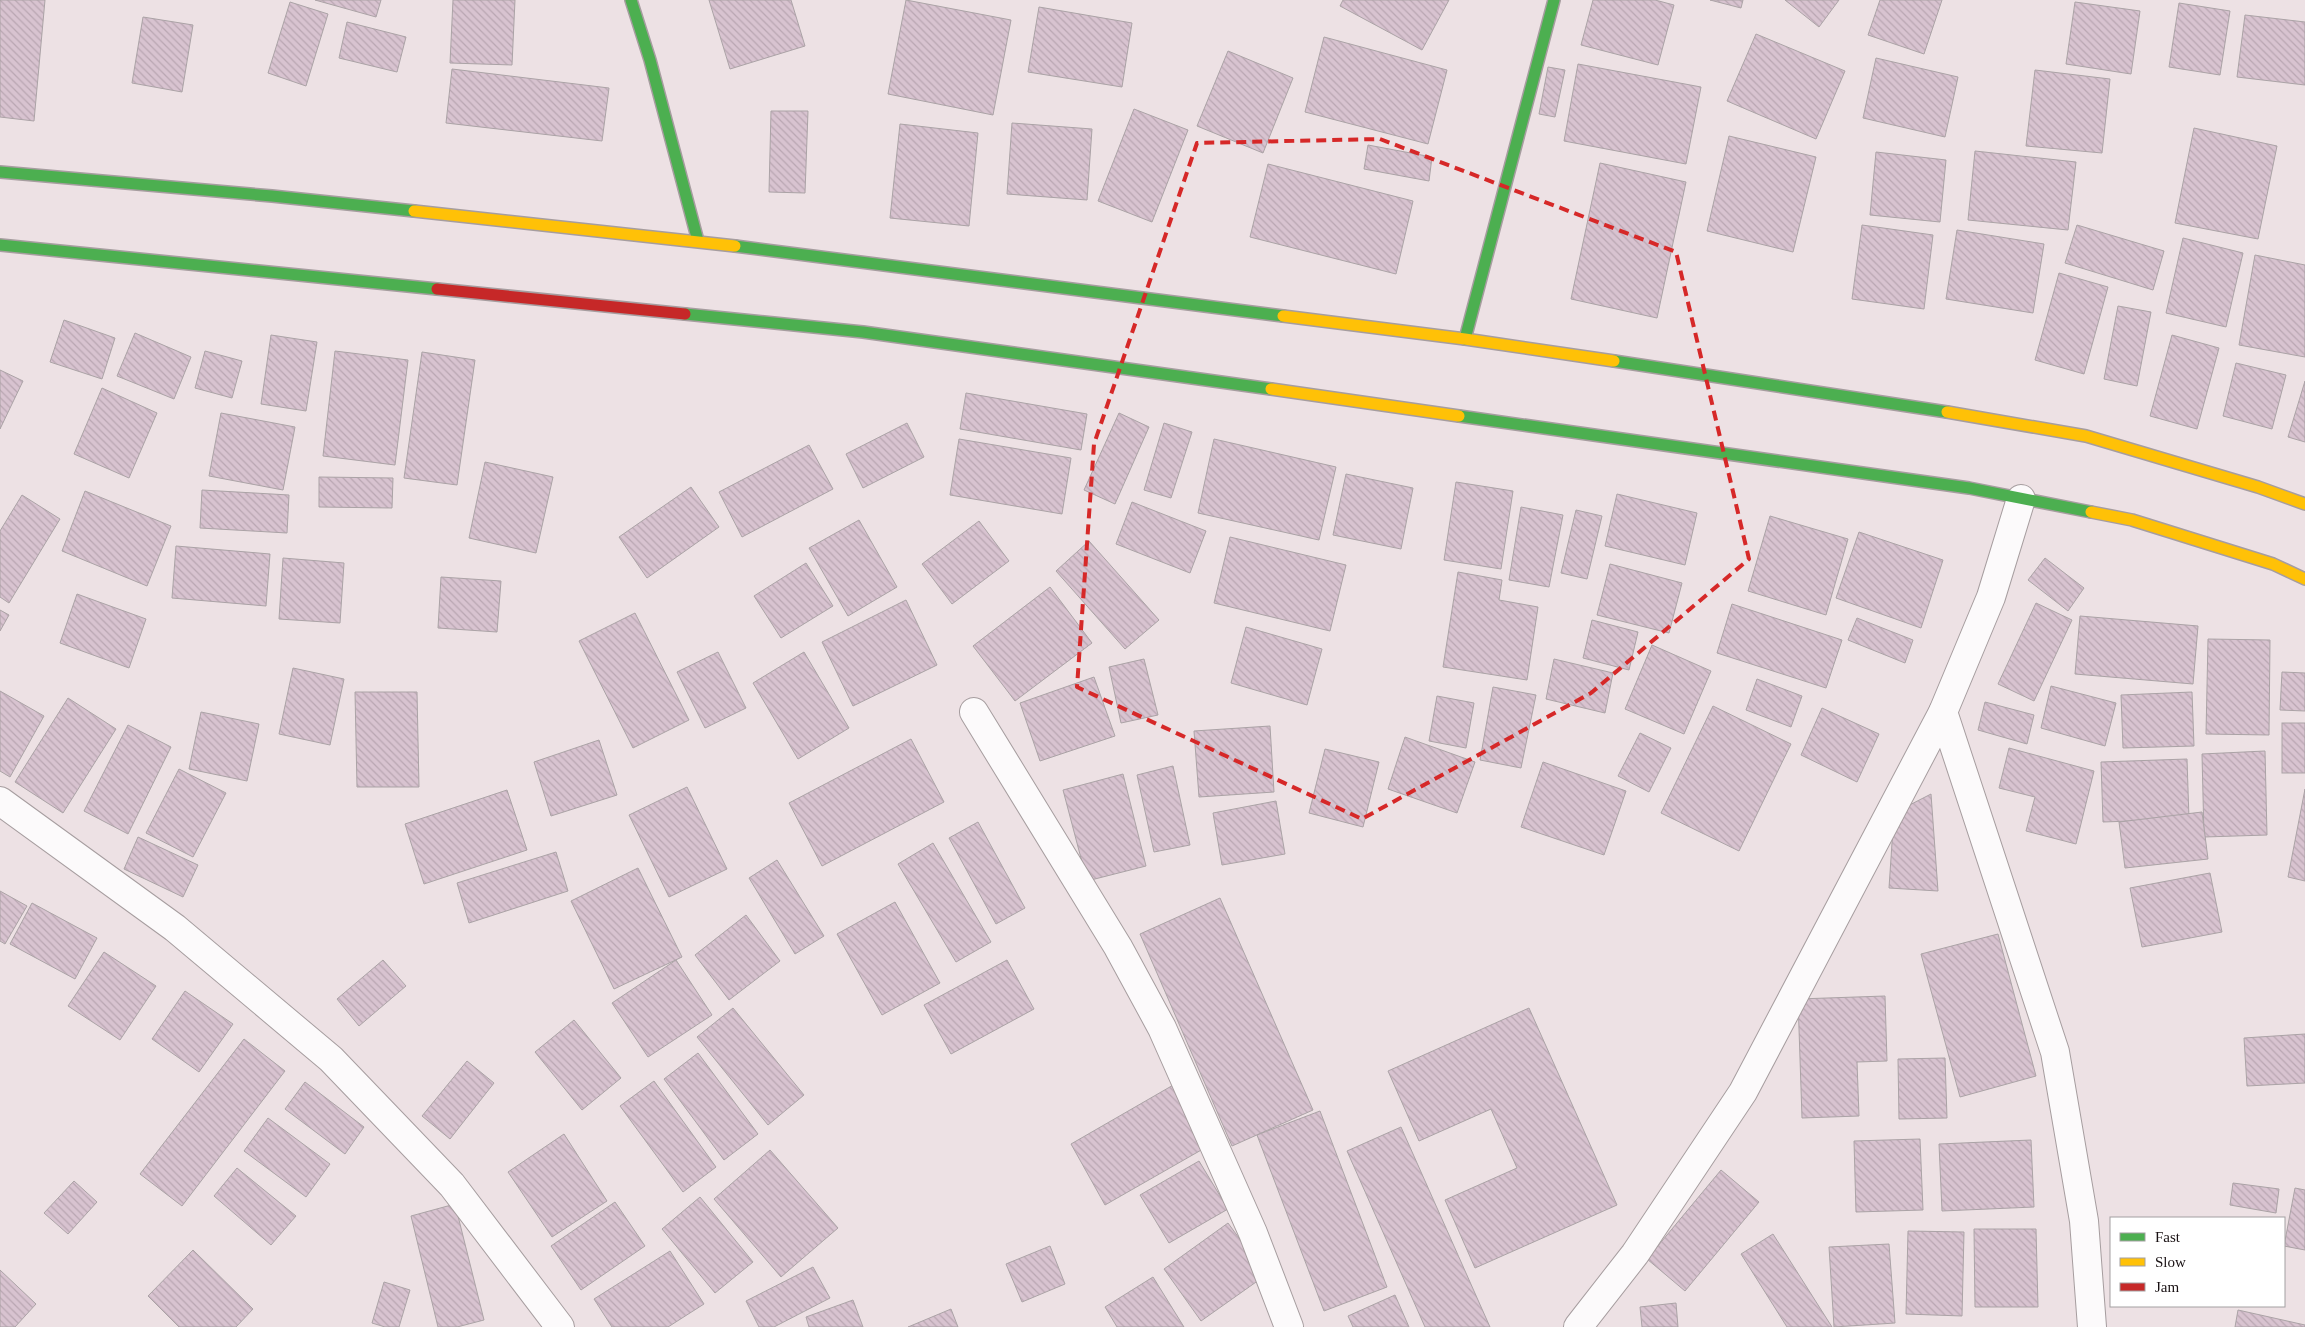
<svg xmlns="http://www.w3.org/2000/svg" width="2305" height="1327" viewBox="0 0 2305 1327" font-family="Georgia,serif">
	<defs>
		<pattern id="building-back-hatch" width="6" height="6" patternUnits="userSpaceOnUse" patternTransform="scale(1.25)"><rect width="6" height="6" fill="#d8c3d0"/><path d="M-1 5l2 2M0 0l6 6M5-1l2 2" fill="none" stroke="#b9a6b2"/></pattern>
	</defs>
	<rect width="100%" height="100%" fill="#ede1e4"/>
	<!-- building -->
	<g fill="url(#building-back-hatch)" stroke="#aba3a6">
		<polygon points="0,0 45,0 34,121 0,117"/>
		<polygon points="315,0 381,0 376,17"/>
		<polygon points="453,0 515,0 512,65 450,63"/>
		<polygon points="709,0 791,0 805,46 730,69"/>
		<polygon points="906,0 1011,20 993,115 888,94"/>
		<polygon points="1343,0 1449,0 1422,50 1340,6"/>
		<polygon points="1593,0 1655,0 1674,5 1658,65 1581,45"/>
		<polygon points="1710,0 1743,0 1741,8"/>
		<polygon points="1785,0 1839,0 1819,27"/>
		<polygon points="1880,0 1942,0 1924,54 1868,35"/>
		<polygon points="290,2 328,14 306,86 268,73"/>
		<polygon points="2075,2 2140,11 2131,74 2066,64"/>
		<polygon points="2179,3 2230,11 2220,75 2169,67"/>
		<polygon points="1039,7 1132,23 1122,87 1028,72"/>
		<polygon points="2245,15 2305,22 2305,85 2237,77"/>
		<polygon points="143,17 193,25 182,92 132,83"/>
		<polygon points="347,22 406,37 397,72 339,58"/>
		<polygon points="1756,34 1845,71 1816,139 1727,101"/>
		<polygon points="1324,37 1447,70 1428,144 1305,112"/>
		<polygon points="1228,51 1293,78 1263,153 1197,126"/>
		<polygon points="1876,58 1958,77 1945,137 1863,118"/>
		<polygon points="1578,64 1701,87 1686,164 1564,141"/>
		<polygon points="1548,67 1565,70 1555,117 1539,114"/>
		<polygon points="452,69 609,88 602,141 446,123"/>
		<polygon points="2035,70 2110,79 2102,153 2026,146"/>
		<polygon points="1134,109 1188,130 1152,222 1098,201"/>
		<polygon points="771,111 808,111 805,193 769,192"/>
		<polygon points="1012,123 1092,129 1087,200 1007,194"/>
		<polygon points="900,124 978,133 969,226 890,218"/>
		<polygon points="2194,128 2277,146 2258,239 2175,223"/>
		<polygon points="1729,136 1816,157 1793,252 1707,231"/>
		<polygon points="1368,145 1432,157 1429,181 1364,169"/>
		<polygon points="1975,151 2076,162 2068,230 1968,220"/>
		<polygon points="1876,152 1946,160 1940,222 1870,215"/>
		<polygon points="1600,163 1686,182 1657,318 1571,299"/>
		<polygon points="1268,164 1413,201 1396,274 1250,237"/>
		<polygon points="1862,225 1933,235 1924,309 1852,299"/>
		<polygon points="2077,225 2164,251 2153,290 2065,263"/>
		<polygon points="1957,230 2044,244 2033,313 1946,299"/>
		<polygon points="2183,238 2243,253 2226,327 2166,313"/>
		<polygon points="2255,255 2305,265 2305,357 2239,345"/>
		<polygon points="2059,273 2108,287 2084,374 2035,360"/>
		<polygon points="2118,306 2151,312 2137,386 2104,379"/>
		<polygon points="64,320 115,338 102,379 50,362"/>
		<polygon points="135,333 191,357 174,399 117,376"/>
		<polygon points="271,335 317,342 306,411 261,404"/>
		<polygon points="2172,335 2219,348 2197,429 2150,416"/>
		<polygon points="205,351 242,361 232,398 195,388"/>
		<polygon points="335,351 408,360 395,465 323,456"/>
		<polygon points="422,352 475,360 457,485 404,478"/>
		<polygon points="2236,363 2286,375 2272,429 2223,416"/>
		<polygon points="0,370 23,381 0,429"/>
		<polygon points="2305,381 2305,442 2288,437"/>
		<polygon points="102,388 157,413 129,478 74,454"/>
		<polygon points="966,393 1087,414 1081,450 960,429"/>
		<polygon points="221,413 295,427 283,490 209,476"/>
		<polygon points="1119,413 1149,427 1115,504 1084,490"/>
		<polygon points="907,423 924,457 863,488 846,454"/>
		<polygon points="1164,423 1192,432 1171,498 1144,490"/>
		<polygon points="959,439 1071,458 1062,514 950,495"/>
		<polygon points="1214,439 1336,467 1319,540 1198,513"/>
		<polygon points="809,445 833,489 742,537 719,492"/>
		<polygon points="485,462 553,477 536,553 469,538"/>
		<polygon points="1346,474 1413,488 1401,549 1333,535"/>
		<polygon points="319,477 393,478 392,508 319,507"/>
		<polygon points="1456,482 1513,491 1501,569 1444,560"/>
		<polygon points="691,487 719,527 647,578 619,537"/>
		<polygon points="202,490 289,495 287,533 200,528"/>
		<polygon points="85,491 171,526 147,586 62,551"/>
		<polygon points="1617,494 1697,513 1685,565 1605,546"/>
		<polygon points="22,495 60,519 9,603 0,597 0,531"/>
		<polygon points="1132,502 1206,531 1190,573 1116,544"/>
		<polygon points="1521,507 1563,515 1549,587 1509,580"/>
		<polygon points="1576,510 1602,516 1587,579 1561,573"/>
		<polygon points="1770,516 1848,539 1826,615 1748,591"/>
		<polygon points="859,520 897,587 848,616 809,548"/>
		<polygon points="979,521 1009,561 952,604 922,564"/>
		<polygon points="1859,532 1943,560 1921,628 1836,598"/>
		<polygon points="1230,537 1346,565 1330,631 1214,603"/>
		<polygon points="1089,541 1159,620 1125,649 1056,571"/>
		<polygon points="176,546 270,554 266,606 172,598"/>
		<polygon points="283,558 344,563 340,623 279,619"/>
		<polygon points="2045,558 2084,588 2068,611 2028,580"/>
		<polygon points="806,563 833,606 781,638 754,596"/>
		<polygon points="1610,564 1682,583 1669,633 1597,615"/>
		<polygon points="1458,572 1502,580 1499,600 1538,607 1527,680 1443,667"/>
		<polygon points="441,577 501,581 497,632 438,628"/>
		<polygon points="1050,587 1092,643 1015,701 973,646"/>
		<polygon points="77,594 146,619 129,668 60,643"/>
		<polygon points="906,600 937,665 853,706 822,642"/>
		<polygon points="2036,603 2072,620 2034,701 1998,684"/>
		<polygon points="1732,604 1842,640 1826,688 1717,653"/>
		<polygon points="0,610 9,615 0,631"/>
		<polygon points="635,613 689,720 633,748 579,641"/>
		<polygon points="2080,616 2198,626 2193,684 2075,674"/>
		<polygon points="1857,618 1913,640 1905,663 1848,640"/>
		<polygon points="1592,620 1638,632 1629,670 1583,658"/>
		<polygon points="1246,627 1322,649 1307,705 1231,683"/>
		<polygon points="2208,639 2270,640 2269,735 2206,734"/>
		<polygon points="1652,645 1711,671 1684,734 1625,709"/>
		<polygon points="718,652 746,708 705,728 677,672"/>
		<polygon points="804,652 849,728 798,759 753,683"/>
		<polygon points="1144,659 1158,715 1121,723 1109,667"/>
		<polygon points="1554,659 1613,673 1605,713 1546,699"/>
		<polygon points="293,668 344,679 330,745 279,734"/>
		<polygon points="2282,672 2305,673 2305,711 2280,710"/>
		<polygon points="1094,677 1115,736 1040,761 1020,703"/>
		<polygon points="1757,679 1802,696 1791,727 1746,710"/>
		<polygon points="2051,686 2116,703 2105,746 2041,728"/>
		<polygon points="1493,687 1536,695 1521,768 1480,760"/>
		<polygon points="0,691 44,716 10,777 0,771"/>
		<polygon points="355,692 417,692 419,787 357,787"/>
		<polygon points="2192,692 2194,746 2123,748 2121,695"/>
		<polygon points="1437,696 1474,703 1466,748 1429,741"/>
		<polygon points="68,698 116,729 63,813 15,782"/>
		<polygon points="1985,702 2034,715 2027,744 1978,730"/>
		<polygon points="1713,706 1791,744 1739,851 1661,813"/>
		<polygon points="1822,708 1879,734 1857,782 1801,755"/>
		<polygon points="201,712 259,724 247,781 189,769"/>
		<rect x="2282" y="723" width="23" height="50"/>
		<polygon points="128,725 171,747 128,834 84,811"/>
		<polygon points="1270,726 1274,792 1199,797 1194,731"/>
		<polygon points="1640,733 1671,748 1649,792 1618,776"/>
		<polygon points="1405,737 1475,762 1457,813 1388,789"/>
		<polygon points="911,739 944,802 822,866 789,803"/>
		<polygon points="599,740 617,795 551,816 534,762"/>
		<polygon points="2009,748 2094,771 2076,844 2026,831 2035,797 1999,788"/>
		<polygon points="1325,749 1379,762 1363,827 1309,813"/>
		<polygon points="2265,751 2267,835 2204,837 2202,754"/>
		<polygon points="2187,759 2189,819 2103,822 2101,762"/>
		<polygon points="1543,762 1626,791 1604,855 1521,827"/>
		<polygon points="1173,766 1190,845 1154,852 1137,775"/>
		<polygon points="179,769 226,793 193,857 146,833"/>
		<polygon points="1123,774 1146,866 1087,881 1063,790"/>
		<polygon points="687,787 727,869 669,897 629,815"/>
		<polygon points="2305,789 2305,881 2288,877"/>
		<polygon points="507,790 527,850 424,884 405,824"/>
		<polygon points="1931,794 1938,891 1889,888 1894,813"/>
		<polygon points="1276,801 1285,854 1222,865 1213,813"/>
		<polygon points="2202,812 2208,859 2125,868 2119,822"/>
		<polygon points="978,822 1025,908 996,924 949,838"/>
		<polygon points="138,837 198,865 183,897 124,869"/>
		<polygon points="933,843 991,942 956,962 898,864"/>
		<polygon points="556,852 568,891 469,923 457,883"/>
		<polygon points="777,860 824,936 795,954 749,878"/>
		<polygon points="638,868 682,957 614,989 571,901"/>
		<polygon points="2210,873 2222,932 2142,947 2130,888"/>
		<polygon points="0,891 27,906 5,944 0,941"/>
		<polygon points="1220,898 1313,1110 1232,1146 1140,934"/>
		<polygon points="895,902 940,983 882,1015 837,934"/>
		<polygon points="32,903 97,938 75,979 10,944"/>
		<polygon points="746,915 780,961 729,1000 695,955"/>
		<polygon points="1998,934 2036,1076 1960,1097 1921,954"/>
		<polygon points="104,952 156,986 120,1040 68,1006"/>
		<polygon points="383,960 406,986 359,1026 337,999"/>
		<polygon points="676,960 712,1015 648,1057 612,1003"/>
		<polygon points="1007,960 1034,1009 951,1054 924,1005"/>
		<polygon points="185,991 233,1024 199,1072 152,1039"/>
		<polygon points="1885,996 1887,1061 1857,1062 1859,1116 1802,1118 1798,999"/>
		<polygon points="733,1008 804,1095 768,1125 697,1037"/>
		<polygon points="1529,1008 1617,1205 1475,1268 1445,1200 1517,1168 1491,1109 1419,1141 1388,1071"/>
		<polygon points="574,1020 621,1078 582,1110 535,1052"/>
		<polygon points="2305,1034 2305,1083 2247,1086 2244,1038"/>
		<polygon points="244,1039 285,1071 182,1206 140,1174"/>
		<polygon points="698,1053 758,1134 724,1160 664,1079"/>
		<polygon points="1945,1058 1947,1118 1899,1119 1898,1059"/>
		<polygon points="467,1061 494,1083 450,1139 422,1116"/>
		<polygon points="654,1081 716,1167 683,1192 620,1106"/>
		<polygon points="305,1082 364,1127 345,1154 285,1109"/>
		<polygon points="1175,1084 1210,1145 1105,1205 1071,1144"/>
		<polygon points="1320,1111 1387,1287 1324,1311 1257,1135"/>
		<polygon points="268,1118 330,1164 306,1197 244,1151"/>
		<polygon points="1401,1127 1490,1327 1425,1327 1347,1151"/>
		<polygon points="564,1134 607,1201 552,1237 508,1172"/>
		<polygon points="1920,1139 1923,1210 1856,1212 1854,1141"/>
		<polygon points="2031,1140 2034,1207 1942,1211 1939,1144"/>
		<polygon points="770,1150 838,1228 781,1277 714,1199"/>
		<polygon points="1199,1161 1228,1209 1169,1243 1140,1195"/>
		<polygon points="237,1168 296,1216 271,1245 214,1196"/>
		<polygon points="1721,1170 1759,1202 1685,1291 1647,1259"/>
		<polygon points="74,1181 97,1202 68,1234 44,1213"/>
		<polygon points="2233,1183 2279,1189 2276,1213 2230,1205"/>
		<polygon points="2295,1188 2305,1190 2305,1250 2284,1246"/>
		<polygon points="700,1197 753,1262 715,1293 662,1229"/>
		<polygon points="615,1202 645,1246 581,1290 551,1246"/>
		<polygon points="455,1204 484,1320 457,1327 438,1327 411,1216"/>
		<polygon points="1228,1223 1266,1275 1201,1321 1164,1269"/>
		<polygon points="1974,1229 2036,1229 2038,1307 1975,1307"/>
		<polygon points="1908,1231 1964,1232 1962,1316 1906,1314"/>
		<polygon points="1773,1234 1832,1327 1787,1327 1741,1254"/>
		<polygon points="1889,1244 1895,1323 1834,1327 1829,1247"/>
		<polygon points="1050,1246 1065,1284 1022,1302 1006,1264"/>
		<polygon points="193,1250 253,1309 236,1327 179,1327 148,1296"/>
		<polygon points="670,1251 704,1304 668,1327 612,1327 594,1299"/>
		<polygon points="813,1267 830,1298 774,1327 759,1327 746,1301"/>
		<polygon points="0,1270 36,1304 15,1327 0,1327"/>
		<polygon points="1153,1277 1184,1327 1117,1327 1105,1307"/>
		<polygon points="384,1282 410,1290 399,1327 385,1327 372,1323"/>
		<polygon points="1395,1295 1409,1327 1353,1327 1348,1316"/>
		<polygon points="853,1300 863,1327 809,1327 806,1317"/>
		<polygon points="1676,1303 1678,1327 1642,1327 1640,1307"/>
		<polygon points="951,1309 958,1327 908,1327"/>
		<polygon points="2238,1310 2305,1325 2305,1327 2235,1327"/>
	</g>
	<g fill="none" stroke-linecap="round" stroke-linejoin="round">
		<defs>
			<g id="street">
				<polyline points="974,712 1118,947 1162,1028 1253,1233 1289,1327"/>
				<polyline points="1943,712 2055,1052 2084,1221 2092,1327"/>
				<polyline points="0,801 175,928 331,1059 452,1185 560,1327"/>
				<polyline points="1578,1327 1635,1254 1743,1092 1943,712 1991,597 2021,499"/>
			</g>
			<g id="fast">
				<polyline points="631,0 650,60 698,241"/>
				<polyline points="0,172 272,196 414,211"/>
				<polyline points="0,245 437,289"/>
				<polyline points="735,246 1283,316"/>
				<polyline points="685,314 863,332 1271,389"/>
				<polyline points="1465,339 1554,0"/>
				<polyline points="1614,361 1947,412"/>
				<polyline points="1459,416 1969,488 2091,512"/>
			</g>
			<g id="slow">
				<polyline points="414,211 735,246"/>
				<polyline points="1283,316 1465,339 1614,361"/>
				<polyline points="1271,389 1459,416"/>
				<polyline points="1947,412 2086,436 2258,487 2305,504"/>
				<polyline points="2091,512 2132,520 2273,564 2305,579"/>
			</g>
			<polyline id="jam" points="437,289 685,314"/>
		</defs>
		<!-- street casing -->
		<use href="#street" stroke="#a69d9f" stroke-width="30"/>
		<!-- fast casing -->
		<use href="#fast" stroke="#a69d9f" stroke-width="14"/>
		<!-- slow casing -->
		<use href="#slow" stroke="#a69d9f" stroke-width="14"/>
		<!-- jam casing -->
		<use href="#jam" stroke="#a69d9f" stroke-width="14"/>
		<!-- street -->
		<use href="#street" stroke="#fcfafb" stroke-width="28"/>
		<!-- fast -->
		<use href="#fast" stroke="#4caf50" stroke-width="11"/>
		<!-- slow -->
		<use href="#slow" stroke="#ffc107" stroke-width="11"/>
		<!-- jam -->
		<use href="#jam" stroke="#c62828" stroke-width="11"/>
	</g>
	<!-- marked area -->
	<path fill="none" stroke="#d62828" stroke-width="4" stroke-dasharray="10 6" stroke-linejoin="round" d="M1380 139 1676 252 1749 559 1591 693 1362 819 1077 687 1094 444 1197 143Z"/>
	<!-- legend -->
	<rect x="2110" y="1217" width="175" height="90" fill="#ffffff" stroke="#a3a0a1"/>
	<rect x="2120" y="1233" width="25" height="8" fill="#4caf50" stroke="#a3a0a1"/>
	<text x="2155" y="1242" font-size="15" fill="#191113">Fast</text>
	<rect x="2120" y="1258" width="25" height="8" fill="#ffc107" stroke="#a3a0a1"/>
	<text x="2155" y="1267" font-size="15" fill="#191113">Slow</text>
	<rect x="2120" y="1283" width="25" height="8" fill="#c62828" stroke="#a3a0a1"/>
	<text x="2155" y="1292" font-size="15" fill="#191113">Jam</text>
</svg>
